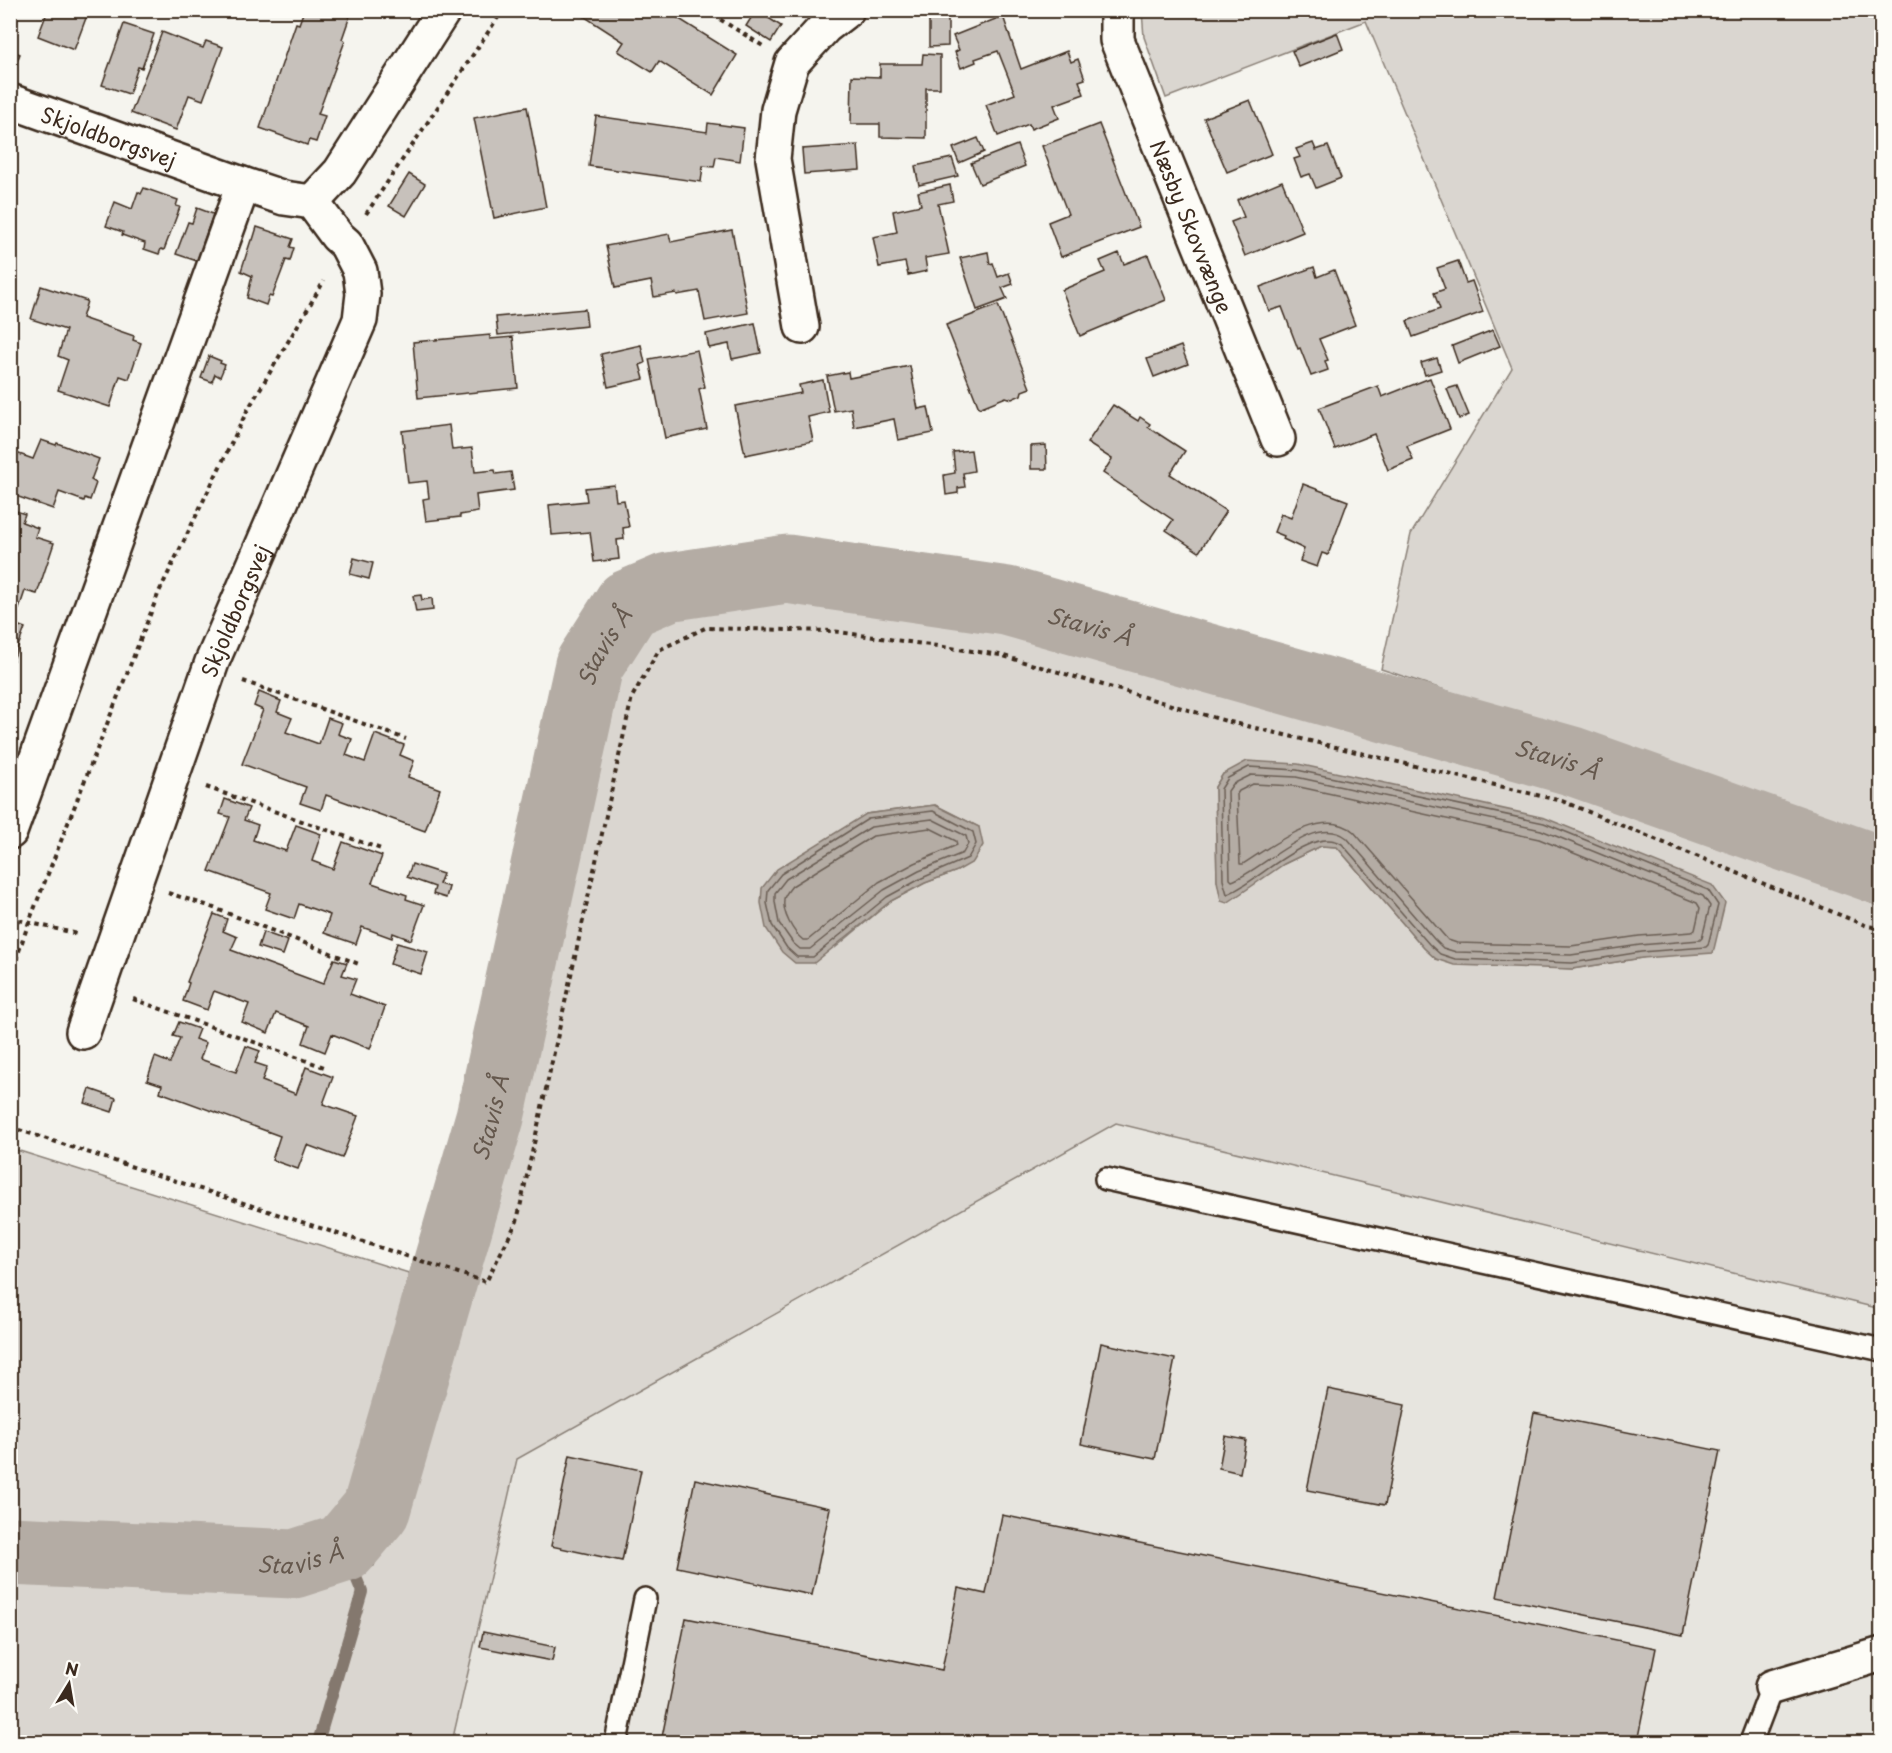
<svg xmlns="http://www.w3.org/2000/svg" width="1892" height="1753" viewBox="0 0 1892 1753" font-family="'Playpen Sans',sans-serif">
	<rect width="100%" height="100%" fill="#f5f4ee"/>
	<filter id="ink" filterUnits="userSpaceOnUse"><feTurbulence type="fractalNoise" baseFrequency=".0167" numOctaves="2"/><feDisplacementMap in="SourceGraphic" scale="12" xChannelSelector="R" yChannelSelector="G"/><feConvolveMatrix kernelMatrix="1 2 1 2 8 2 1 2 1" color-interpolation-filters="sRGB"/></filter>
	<g filter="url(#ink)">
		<!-- built -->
		<polygon fill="#e7e5df" points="1116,1123 1881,1309 1881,1742 452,1742 517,1459"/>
		<!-- green -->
		<g fill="#dad6d0" stroke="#8a8077" stroke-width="1.5" fill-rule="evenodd">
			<polygon points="1142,11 1881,11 1881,845 1609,744 1381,669 1411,534 1512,368 1366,21 1166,98 1144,37"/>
			<path d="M766 591 832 598 1050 638 1473 754 1619 799 1881 907V1309L1116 1123 517 1459 452 1742H11V1578L231 1584 341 1580 374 1566 448 1351 589 741 607 685 626 643 651 610 686 596ZM1223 774 1642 958 1572 969 1436 959 1424 948 1337 847 1321 846 1284 864 1217 881 1215 787ZM935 805 979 827 957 871 925 883 891 901 836 947 866 814Z"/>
			<polygon points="10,1148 412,1274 372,1465 367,1483 357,1501 340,1521 318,1537 294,1541 11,1521"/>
		</g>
		<!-- water -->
		<g fill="#b4aca4" stroke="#84786e" stroke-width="1.5">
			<polygon points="1247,761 1298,764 1545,818 1712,885 1725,903 1713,953 1642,958 1572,969 1454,965 1436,959 1424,948 1337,847 1321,846 1284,864 1227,903 1221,901 1217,881 1215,787 1223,774"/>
			<polygon points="935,805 979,827 983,845 973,862 957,871 925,883 891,901 814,963 795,963 782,952 766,928 761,903 762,888 777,869 866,814"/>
		</g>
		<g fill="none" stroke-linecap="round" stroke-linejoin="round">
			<!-- shore -->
			<g stroke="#6b5e54" stroke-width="1.5">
				<path d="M1249 767 1297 770 1544 823 1708 890 1718 905 1708 945 1706 947 1641 952 1572 963 1455 959 1440 954 1429 944 1342 844C1311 824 1255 885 1227 894L1223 880 1221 789 1228 778Z"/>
				<path d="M1251 775 1296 777 1541 830 1703 896 1710 906 1702 938 1700 940 1640 945 1571 955 1456 952 1443 948 1434 939 1347 838C1314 812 1261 872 1232 881L1230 879 1228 791 1233 784Z"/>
				<path d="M1253 784 1295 786 1539 839 1697 903 1700 908 1695 930 1692 932 1639 936 1571 946 1457 943 1448 940 1441 932 1354 832C1323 805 1270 847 1243 864H1240L1237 794 1239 791Z"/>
				<polygon points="933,811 973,832 976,844 968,858 922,878 887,897 813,957 797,957 787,948 772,925 767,903 768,890 781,874 868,819"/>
				<polygon points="932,819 966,836 968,844 963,853 919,871 884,890 810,949 800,949 793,943 779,923 775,902 775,893 786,879 871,827"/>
				<path d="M930 828 956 841 957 845 915 863 879 882 808 940H803C793 932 782 913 784 899 785 894 789 890 792 886L873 836Z"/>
			</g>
			<!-- stream -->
			<polyline stroke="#84786e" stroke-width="12" points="318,1742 362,1592 344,1548"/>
			<!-- river -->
			<path stroke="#b4aca4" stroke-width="69" id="s1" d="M10 1551 294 1564 344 1548 376 1510 490 1117 589 665 628 604 668 587 787 569 1007 601 1572 761 1882 871"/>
		</g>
		<!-- building -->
		<g fill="#c7c1bb" stroke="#3b2a1e" stroke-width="1.5">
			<polygon points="48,10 89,10 74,50 38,36"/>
			<polygon points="304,10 352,10 342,39 345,41 318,114 325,116 316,142 309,140 307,145 260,128 296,23 299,24"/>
			<polygon points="585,10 665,10 737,55 713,95 659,61 652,72 618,51 624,42 582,15"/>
			<polygon points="756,10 781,26 771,42 746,26"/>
			<polygon points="929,15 948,15 948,46 929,47"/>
			<polygon points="1003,16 1021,69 1067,51 1071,62 1078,59 1085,79 1079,81 1084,94 1054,105 1059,118 1031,129 1029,124 998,136 986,105 1015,94 998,51 975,59 976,62 961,68 955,52 959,50 953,36"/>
			<polygon points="124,24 154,34 142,68 138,67 129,94 102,85"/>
			<polygon points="162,32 203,48 206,41 223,47 203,100 189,95 176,130 131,113"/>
			<polygon points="1337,33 1343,49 1299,67 1292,51"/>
			<polygon points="10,50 20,54 15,66 10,64"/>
			<polygon points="923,54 940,55 940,88 926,88 926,138 880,137 880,124 851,124 852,76 880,77 880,64 922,64"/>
			<polygon points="1250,100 1272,154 1227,172 1204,118"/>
			<polygon points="527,107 546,207 494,218 474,118"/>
			<polygon points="596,116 707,132 708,123 744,128 740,161 716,157 714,167 703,166 701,182 589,166"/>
			<polygon points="1099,124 1139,227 1061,257 1048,222 1068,214 1042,146"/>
			<polygon points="978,138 984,152 959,163 953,148"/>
			<polygon points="1313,143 1316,150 1328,146 1341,178 1316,188 1310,174 1301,177 1294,159 1300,157 1296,149"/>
			<polygon points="858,145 860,170 804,174 802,149"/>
			<polygon points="1017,145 1025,166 980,184 971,163"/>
			<polygon points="952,158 958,176 919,185 915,166"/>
			<polygon points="409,174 425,184 406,216 389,206"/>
			<polygon points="1282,181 1303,232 1245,256 1231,222 1244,217 1237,200"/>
			<polygon points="950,185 953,201 938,204 949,254 925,258 927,271 908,275 905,262 879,267 873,237 897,232 893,211 921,205 918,192"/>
			<polygon points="144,188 178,200 176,206 180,207 164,250 161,249 159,254 144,249 145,243 122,235 123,232 106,226 115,202 132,209 138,192 141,194"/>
			<polygon points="197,208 213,214 197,261 176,254 188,222 192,223"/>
			<polygon points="257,227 293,239 290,247 294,248 290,261 286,260 272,297 269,296 266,305 247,298 252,276 241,271 251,240 253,240"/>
			<polygon points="732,230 748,313 705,321 699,291 677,295 676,293 654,297 651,281 615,288 606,246 669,234 671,242"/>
			<polygon points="988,252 990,264 993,263 998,277 1009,273 1013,284 1002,288 1007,299 977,310 960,258"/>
			<polygon points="1119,253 1124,264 1148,255 1166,300 1080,336 1062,290 1105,272 1100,261"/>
			<polygon points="1458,261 1466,283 1472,281 1483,312 1413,337 1407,321 1440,309 1434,293 1445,289 1437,268"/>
			<polygon points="1314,267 1317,277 1334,270 1355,325 1319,339 1328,360 1325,361 1328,370 1311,376 1300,348 1298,349 1282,307 1269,311 1260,287"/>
			<polygon points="41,286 87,301 82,318 134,336 133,340 141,343 129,379 120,376 110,407 58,390 68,360 58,356 66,330 31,319"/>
			<polygon points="998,305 1030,388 1022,391 1021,395 1012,399 1006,397 979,408 946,325"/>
			<polygon points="585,309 587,326 498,335 496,317"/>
			<polygon points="755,323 761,353 732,359 729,344 709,348 706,334"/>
			<polygon points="1493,330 1500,346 1458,363 1452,346"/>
			<polygon points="490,335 490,339 513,337 518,388 418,398 413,342"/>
			<polygon points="641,345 645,363 640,365 644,379 608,387 601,354"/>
			<polygon points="1181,346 1188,364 1154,377 1147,359"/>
			<polygon points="697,350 705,387 699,389 707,429 665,438 649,359"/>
			<polygon points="209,356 221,361 220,363 225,365 220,377 215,374 212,382 201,378"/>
			<polygon points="1437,358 1441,370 1425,375 1421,363"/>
			<polygon points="910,366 918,409 928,407 933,433 898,440 894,419 854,427 851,408 834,411 827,376 848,372 849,378"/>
			<polygon points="1430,378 1450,429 1407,446 1413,460 1388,470 1374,434 1335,449 1319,408 1378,386 1382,397"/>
			<polygon points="823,380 829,412 808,417 813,441 745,455 735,406 801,393 799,385"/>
			<polygon points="1457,386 1469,415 1459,419 1447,389"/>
			<polygon points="1113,405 1138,421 1140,417 1150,424 1148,427 1185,451 1170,474 1226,511 1199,552 1166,530 1173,520 1103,473 1112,459 1087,443"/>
			<polygon points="449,425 452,450 472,448 475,472 495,470 496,474 511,472 514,490 476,495 478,512 460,515 460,517 426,521 423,499 429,498 427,481 408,483 402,431"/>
			<polygon points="41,440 56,445 57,443 99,459 91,480 96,483 90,500 85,498 84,501 59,492 53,509 10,494 11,451 33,459"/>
			<polygon points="1046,445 1047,469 1031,469 1031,446"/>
			<polygon points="971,450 974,471 963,473 965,487 958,488 958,493 946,495 944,475 955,473 953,452"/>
			<polygon points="1303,484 1348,501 1328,555 1322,553 1317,567 1300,561 1304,549 1283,539 1284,536 1274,532 1281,514 1291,518"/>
			<polygon points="614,485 616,501 624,500 629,527 623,528 624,539 617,540 619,559 594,562 590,532 552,535 549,505 587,501 585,488"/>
			<polygon points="10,509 25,514 22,522 38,528 35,537 54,543 37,594 25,591 19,609 16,608 11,623 25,628 10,668"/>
			<polygon points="354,558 373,563 369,579 350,574"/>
			<polygon points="421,595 422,600 432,598 433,610 416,612 413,596"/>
			<polygon points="259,692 281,701 277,712 292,718 286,732 319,744 328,718 342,723 338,734 352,739 346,755 365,762 375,734 404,745 400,755 414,761 408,777 440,789 425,831 326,795 321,810 300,803 306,787 242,764 263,710 254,706"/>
			<polygon points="225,799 249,808 244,820 258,825 253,840 286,851 296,825 321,834 312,861 333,869 343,842 382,856 372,883 407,895 406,899 424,905 411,940 393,933 392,938 362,927 356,944 324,933 330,915 299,904 294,919 265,909 271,893 209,871 230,817 220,814"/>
			<polygon points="412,864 443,874 439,884 449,887 446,898 433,894 435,887 407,877"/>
			<polygon points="214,914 227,919 223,931 237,937 231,950 323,984 334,959 347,963 342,975 356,979 350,994 385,1007 370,1049 332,1034 325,1052 303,1043 309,1026 276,1013 268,1033 242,1022 249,1004 214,991 207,1010 183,1001 189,983 187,982"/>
			<polygon points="263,932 288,941 283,955 258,947"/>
			<polygon points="397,943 428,952 421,974 390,964"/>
			<polygon points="179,1022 199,1029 195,1039 206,1043 200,1059 236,1072 246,1046 260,1051 255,1063 267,1067 262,1081 296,1094 306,1067 333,1077 323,1104 358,1116 342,1158 307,1145 298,1169 272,1160 280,1136 160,1092 162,1085 147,1080 155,1057 170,1063 180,1038 173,1036"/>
			<polygon points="90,1089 116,1098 112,1112 85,1103"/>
			<polygon points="1101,1343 1175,1359 1155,1459 1081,1444"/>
			<polygon points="1328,1389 1405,1405 1385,1505 1307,1490"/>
			<polygon points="1534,1413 1720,1451 1683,1635 1497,1597"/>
			<polygon points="1225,1436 1246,1440 1240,1473 1219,1468"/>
			<polygon points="570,1455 641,1470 622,1561 551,1546"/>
			<polygon points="695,1479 830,1508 812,1595 677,1567"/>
			<polygon points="1002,1515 1656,1648 1637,1742 661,1742 686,1618 942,1670 958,1588 986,1594"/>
			<polygon points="483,1632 555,1647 552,1661 480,1647"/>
		</g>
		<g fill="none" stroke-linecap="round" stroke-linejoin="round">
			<defs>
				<g id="lane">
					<polyline points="1106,1179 1882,1350"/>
					<polyline points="616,1742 645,1599"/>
					<polyline points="1751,1742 1772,1687"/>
				</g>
				<g id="street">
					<path id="s2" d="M1117 10V40L1278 439"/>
					<path id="s3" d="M10 101 242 184 284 198 312 202 340 172 444 10"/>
					<polyline points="802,327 773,159 778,110 792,63 825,27 847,10"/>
					<polyline points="10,832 237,202 242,184"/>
					<path id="s4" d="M83 1032 212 662 360 320 363 294 360 271 346 244 337 236 312 202"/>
					<polyline points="1772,1687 1882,1654"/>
				</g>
			</defs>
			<!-- lane casing -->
			<use href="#lane" stroke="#3b2a1e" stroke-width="26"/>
			<!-- street casing -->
			<use href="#street" stroke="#3b2a1e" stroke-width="38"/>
			<!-- path -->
			<g stroke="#3b2a1e" stroke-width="4" stroke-dasharray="4.5 4.5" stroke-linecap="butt">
				<polyline points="705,10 763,46"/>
				<polyline points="366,214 503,10"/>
				<polyline points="243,681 406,739"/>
				<polyline points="206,787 384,850"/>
				<polyline points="168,893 206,905 359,964"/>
				<polyline points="10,918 78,934"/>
				<polyline points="10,977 29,922 159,592 247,411 324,281"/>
				<polyline points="133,999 327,1068"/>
				<polyline points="10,1127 486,1282 517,1221 632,697 659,650 705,628 832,631 1000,655 1226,721 1562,801 1867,926 1882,928"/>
			</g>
			<!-- lane -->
			<use href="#lane" stroke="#fdfcf7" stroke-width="21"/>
			<!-- street -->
			<use href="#street" stroke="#fdfcf7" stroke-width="33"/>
		</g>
	</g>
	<g text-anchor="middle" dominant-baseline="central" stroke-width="4.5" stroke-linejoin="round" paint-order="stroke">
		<!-- street labels -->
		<g font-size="21" fill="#3b2a1e" stroke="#fdfcf7">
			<text stroke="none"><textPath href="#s3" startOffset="105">Skjoldborgsvej</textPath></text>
			<text stroke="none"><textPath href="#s2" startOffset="231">Næsby Skovvænge</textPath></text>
			<text stroke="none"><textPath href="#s4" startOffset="448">Skjoldborgsvej</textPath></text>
		</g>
		<!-- water labels -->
		<g font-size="22" font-style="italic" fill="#65584d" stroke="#fdfcf7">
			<text stroke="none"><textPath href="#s1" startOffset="1803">Stavis Å</textPath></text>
			<text stroke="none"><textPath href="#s1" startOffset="1281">Stavis Å</textPath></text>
			<text stroke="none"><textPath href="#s1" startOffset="2289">Stavis Å</textPath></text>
			<text stroke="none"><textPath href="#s1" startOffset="795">Stavis Å</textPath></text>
			<text stroke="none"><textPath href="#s1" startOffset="291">Stavis Å</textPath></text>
		</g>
	</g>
	<!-- margin -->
	<rect width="1892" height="1753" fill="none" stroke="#fdfcf7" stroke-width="36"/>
	<rect x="18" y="18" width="1856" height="1717" fill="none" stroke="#3b2a1e" stroke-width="2" filter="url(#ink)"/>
	<!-- north arrow -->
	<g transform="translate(69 1684) rotate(11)" stroke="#fdfcf7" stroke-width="4.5" paint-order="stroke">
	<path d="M0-4.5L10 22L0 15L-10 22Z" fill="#3b2a1e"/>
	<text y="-9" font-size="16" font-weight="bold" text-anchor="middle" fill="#3b2a1e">N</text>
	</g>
</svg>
